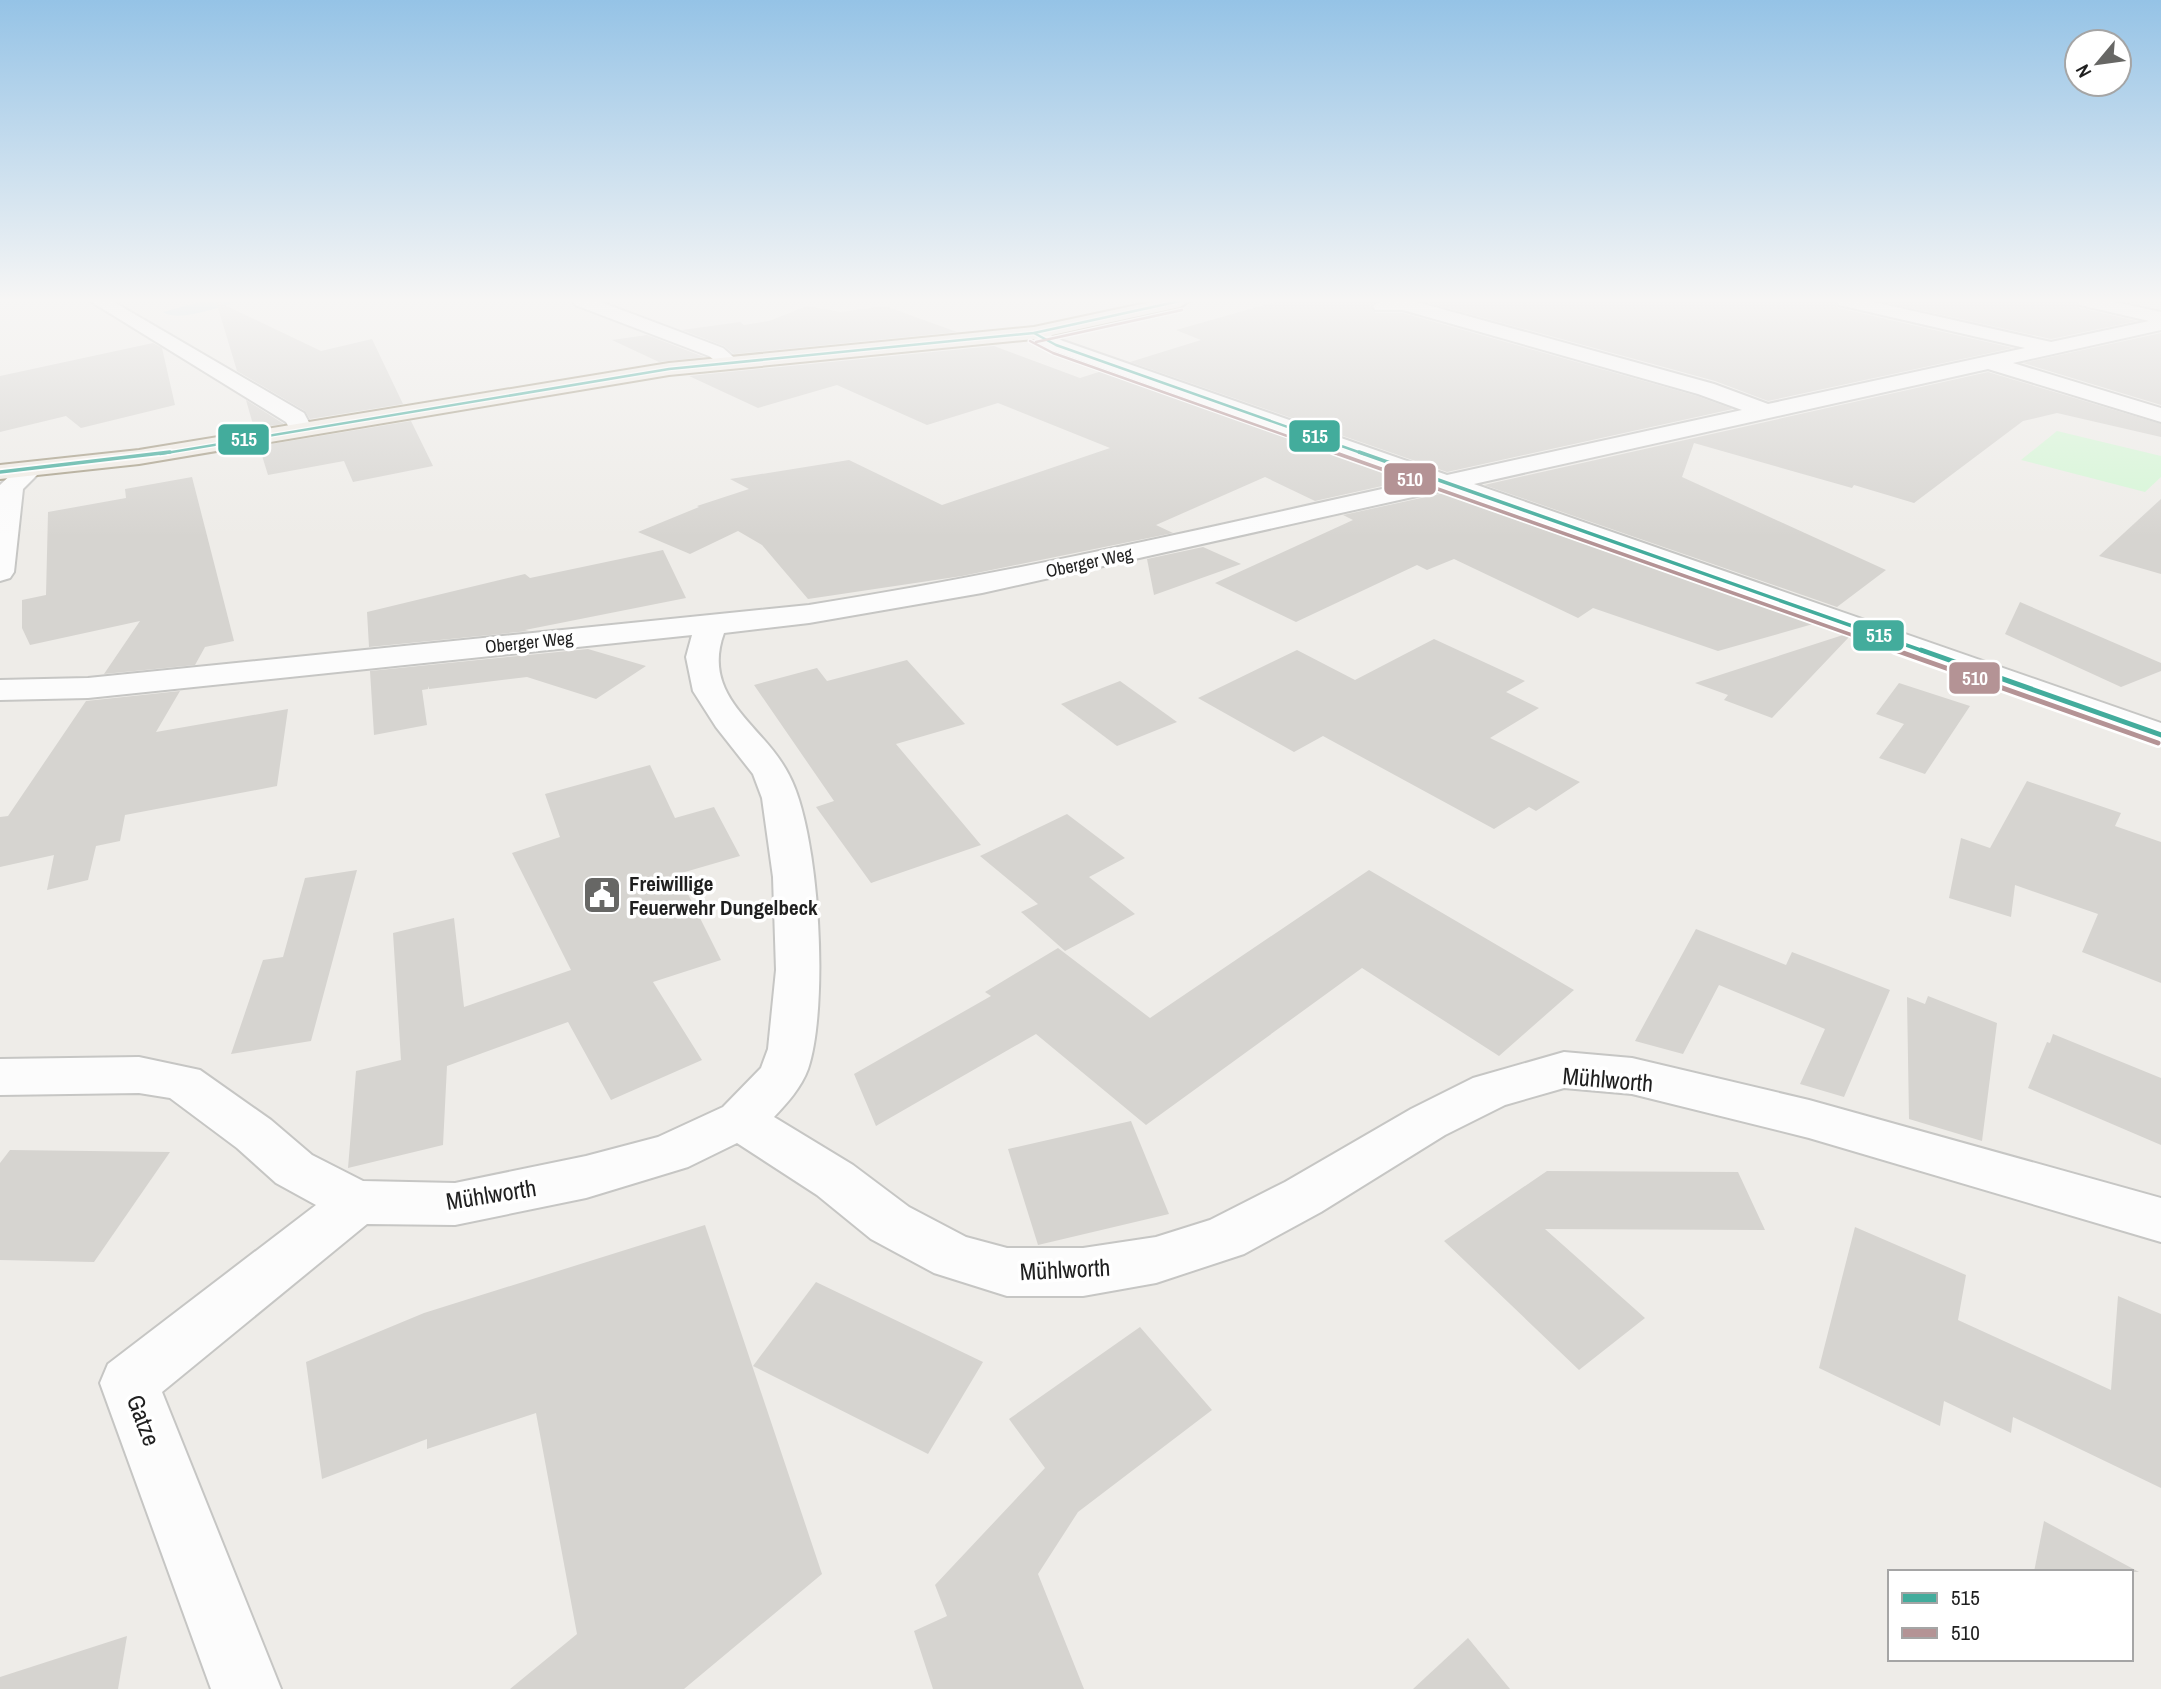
<svg xmlns="http://www.w3.org/2000/svg" width="2161" height="1689" viewBox="0 0 2161 1689" font-family="'Archivo Narrow',sans-serif">
	<rect width="100%" height="100%" fill="#eeece8"/>
	<!-- park -->
	<polygon fill="#d4f6d5" points="2057,431 2161,456 2161,477 2145,492 2021,460"/>
	<!-- water -->
	<path fill="#b9d9e4" d="M203 301H240C221 306 179 323 163 312Z"/>
	<!-- building -->
	<g fill="#d6d4d0">
		<polygon points="216,301 321,351 372,339 403,404 310,419 305,411 237,371"/>
		<polygon points="1278,301 1377,301 1370,305 1375,313 1403,313 1697,396 1733,409 1447,472 1130,362 1201,340 1176,330"/>
		<polygon points="1422,301 1834,301 1838,308 2013,348 1768,401 1715,381"/>
		<polygon points="1879,301 2075,301 2079,308 2137,321 2051,339"/>
		<polygon points="807,306 841,312 885,306 957,332 734,354 724,346 682,330 740,322 744,325 769,321"/>
		<polygon points="2161,333 2161,405 2023,363"/>
		<polygon points="647,335 704,357 659,362 612,340"/>
		<polygon points="153,343 162,348 175,405 81,428 66,416 0,432 0,376"/>
		<polygon points="994,346 1080,378 1102,371 1409,480 1315,501 1265,477 1156,525 1173,533 962,576 808,599 762,545 738,531 690,554 638,532 699,507 697,506 749,489 730,479 849,460 942,505 1110,448 998,403 927,425 837,385 758,408 689,376"/>
		<polygon points="1988,372 2161,424 2161,437 2057,413 2023,421 1914,503 1854,485 1852,488 1694,443 1682,477 1886,570 1837,607 1484,485"/>
		<polygon points="246,400 284,424 254,428"/>
		<polygon points="411,421 433,466 353,482 344,461 268,475 259,446"/>
		<polygon points="192,477 234,641 205,647 195,665 104,674 140,621 30,645 22,628 22,600 46,595 48,512 126,498 125,489"/>
		<polygon points="1444,493 1813,624 1718,651 1593,608 1578,618 1454,559 1427,570 1417,565 1296,622 1215,583 1353,520 1343,515"/>
		<polygon points="2161,499 2161,574 2099,556"/>
		<polygon points="1203,547 1241,564 1154,595 1147,559"/>
		<polygon points="663,550 686,598 525,630 529,631 369,647 367,612 525,574 530,578"/>
		<polygon points="2020,602 2161,663 2161,671 2121,687 2005,634"/>
		<polygon points="1843,635 1849,637 1772,718 1724,700 1728,695 1695,683"/>
		<polygon points="1434,639 1525,681 1506,692 1539,708 1490,738 1580,782 1536,811 1529,807 1494,829 1323,736 1294,752 1198,698 1297,650 1355,680"/>
		<polygon points="588,649 646,666 596,699 527,677 429,689 428,686 428,689 422,690 427,725 374,735 370,671"/>
		<polygon points="907,660 965,724 896,744 981,845 871,883 816,807 834,801 754,685 817,668 827,681"/>
		<polygon points="1120,681 1177,722 1117,746 1061,704"/>
		<polygon points="1899,683 1970,706 1925,774 1879,758 1904,724 1876,714"/>
		<polygon points="180,691 156,732 288,709 277,786 125,815 120,841 96,846 88,880 47,890 54,855 0,867 0,817 8,816 86,701"/>
		<polygon points="650,765 675,818 714,807 740,856 678,874 721,960 653,982 702,1060 611,1100 568,1022 447,1066 443,1145 348,1168 356,1071 401,1060 393,933 454,918 464,1007 571,970 512,853 560,837 545,794"/>
		<polygon points="2027,781 2121,813 2115,826 2161,842 2161,983 2082,952 2098,914 2015,885 2011,917 1949,898 1961,838 1990,848"/>
		<polygon points="1067,814 1125,858 1089,877 1135,914 1065,951 1021,912 1038,904 980,856"/>
		<polygon points="357,870 311,1041 231,1054 263,960 283,957 305,878"/>
		<polygon points="1369,870 1574,990 1499,1056 1362,968 1146,1125 1036,1034 876,1126 854,1074 991,996 985,992 1058,948 1150,1018"/>
		<polygon points="1696,929 1786,965 1792,952 1890,990 1844,1097 1800,1084 1825,1029 1719,985 1683,1054 1635,1041"/>
		<polygon points="1928,996 1997,1023 1982,1141 1909,1119 1907,997 1925,1004"/>
		<polygon points="2053,1034 2161,1078 2161,1145 2028,1088 2047,1042 2050,1043"/>
		<polygon points="1131,1121 1169,1214 1038,1245 1008,1149"/>
		<polygon points="10,1150 170,1152 94,1262 0,1260 0,1163"/>
		<polygon points="1547,1171 1738,1172 1765,1230 1545,1229 1645,1318 1579,1370 1444,1241"/>
		<polygon points="705,1225 822,1574 684,1689 510,1689 577,1634 536,1413 427,1449 427,1439 322,1479 306,1362 424,1313"/>
		<polygon points="1855,1227 1966,1275 1958,1320 2111,1390 2118,1296 2161,1314 2161,1488 2013,1417 2011,1433 1944,1401 1940,1426 1819,1368"/>
		<polygon points="816,1282 983,1362 928,1454 753,1366"/>
		<polygon points="1140,1327 1212,1410 1078,1512 1038,1574 1084,1689 933,1689 914,1631 947,1616 935,1585 1045,1468 1009,1419"/>
		<polygon points="2044,1521 2139,1572 2034,1572"/>
		<polygon points="127,1636 118,1689 0,1689 0,1677"/>
		<polygon points="1468,1638 1510,1689 1413,1689"/>
	</g>
	<g fill="none" stroke-linecap="round" stroke-linejoin="round">
		<defs>
			<g id="minor">
				<polygon points="90,301 112,301 304,413 313,430 309,435 293,435 286,422"/>
				<polygon points="573,301 598,301 723,348 739,362 736,366 722,366 709,356 575,305"/>
				<path d="M1381 301H1413L1714 384 1768 404 2025 348 1839 305 1837 301H1869L2051 342 2149 321 2080 305 2078 301H2110L2161 312V330L2013 363 2161 408V422L1988 369 1474 484 2161 723V745L1444 490 982 593 809 623 724 633C700 698 764 725 789 775 820 833 829 1007 808 1069 801 1088 787 1103 774 1117L853 1165 909 1207 966 1237 1007 1248H1083L1156 1237 1210 1220 1285 1182 1411 1109 1473 1078 1564 1052 1632 1058 1809 1100 2161 1198V1242L1809 1138 1632 1094 1564 1088 1505 1105 1445 1135 1321 1212 1244 1254 1156 1283 1083 1296H1007L934 1273 871 1239 817 1195 737 1143 688 1167 586 1198 455 1225 367 1224 162 1392 281 1689H211L100 1383 108 1364 316 1205 276 1183 237 1148 170 1098 139 1093 0 1095V1059L139 1057 200 1070 271 1120 312 1155 363 1181 455 1183 586 1156 658 1137 723 1107 761 1068 768 1049 776 970 773 877 762 798 753 774 716 727 693 691 686 657 692 635 88 698 0 700V680L88 678 809 605C1014 573 1215 526 1418 481L1049 349 1024 333 1034 327 1063 341 1447 475 1742 410 1698 394 1403 310H1375L1373 306Z"/>
				<polygon points="30,463 39,465 42,470 23,489 14,572 10,578 0,581 0,485 21,465"/>
			</g>
			<polygon id="primary" points="1156,301 1189,301 1180,307 1034,339 669,375 139,464 0,479 0,465 139,450 669,363 1034,327"/>
		</defs>
		<!-- minor casing -->
		<use href="#minor" stroke="#c6c6c4" stroke-width="4"/>
		<!-- primary casing -->
		<use href="#primary" stroke="#a49b84" stroke-width="4"/>
		<!-- minor -->
		<use href="#minor" fill="#fcfcfc" fill-rule="evenodd"/>
		<!-- primary -->
		<use href="#primary" fill="#f1ece5" fill-rule="evenodd"/>
		<defs>
			<g id="bus-1-far2">
				<polyline points="1034,333 1056,345 1364,454"/>
				<polyline points="160,454 669,369 1034,333 1180,301"/>
			</g>
			<g id="bus-1-far1">
				<polyline points="1359,452 1926,652"/>
				<polyline points="0,472 170,452"/>
			</g>
			<polyline id="bus-1" points="1921,650 2161,735"/>
			<g id="bus-2-far2">
				<polyline points="1030,341 1053,353 1338,454"/>
				<polyline points="1036,342 1182,310"/>
			</g>
			<polyline id="bus-2-far1" points="1333,452 1900,652"/>
			<polyline id="bus-2" points="1895,650 2158,743"/>
		</defs>
		<!-- bus-1-far2 casing -->
		<use href="#bus-1-far2" stroke="#fff" stroke-width="5"/>
		<!-- bus-1-far1 casing -->
		<use href="#bus-1-far1" stroke="#fff" stroke-width="7"/>
		<!-- bus-1 casing -->
		<use href="#bus-1" stroke="#fff" stroke-width="10"/>
		<!-- bus-2-far2 casing -->
		<use href="#bus-2-far2" stroke="#fff" stroke-width="5"/>
		<!-- bus-2-far1 casing -->
		<use href="#bus-2-far1" stroke="#fff" stroke-width="7"/>
		<!-- bus-2 casing -->
		<use href="#bus-2" stroke="#fff" stroke-width="10"/>
		<!-- bus-1-far2 -->
		<use href="#bus-1-far2" stroke="#43ac9c" stroke-width="2.5"/>
		<!-- bus-1-far1 -->
		<use href="#bus-1-far1" stroke="#43ac9c" stroke-width="3.5"/>
		<!-- bus-1 -->
		<use href="#bus-1" stroke="#43ac9c" stroke-width="5"/>
		<!-- bus-2-far2 -->
		<use href="#bus-2-far2" stroke="#b49395" stroke-width="2.5"/>
		<!-- bus-2-far1 -->
		<use href="#bus-2-far1" stroke="#b49395" stroke-width="3.5"/>
		<!-- bus-2 -->
		<use href="#bus-2" stroke="#b49395" stroke-width="5"/>
	</g>
	<!-- sky -->
	<linearGradient id="sky" x2="0" y2="1"><stop stop-color="#95c3e6"/><stop offset="0.56" stop-color="#f7f6f5"/><stop offset="1" stop-color="#f7f6f5" stop-opacity="0"/></linearGradient>
	<rect width="2161" height="537" fill="url(#sky)"/>
	<!-- icons -->
	<defs>
		<symbol id="civic-square" viewBox="-11 -11 22 22"><rect x="-9" y="-9" width="18" height="18" rx="4" fill="#676765" stroke="#fff"/><path d="M-.6-6.5H3V-4.5H.6V-3L4-1V1h2V6H-6V1h2V-1L-.6-3ZM-1.2 2.5V6h2.4V2.5Z" fill="#fff"/></symbol>
	</defs>
	<g fill-rule="evenodd">
		<use href="#civic-square" x="580" y="873" width="44" height="44"/>
	</g>
	<g text-anchor="middle" dominant-baseline="central" stroke-width="7" stroke-linejoin="round" paint-order="stroke">
		<!-- far-street labels -->
		<g font-size="18" fill="#1f1f1f" stroke="#fff">
			<text transform="translate(1089 562) rotate(-12)">Oberger Weg</text>
			<text transform="translate(529 642) rotate(-6)">Oberger Weg</text>
		</g>
		<!-- poi labels -->
		<g font-size="21" font-weight="bold" fill="#1f1f1f" stroke="#fff" text-anchor="start">
			<text x="629" y="883">Freiwillige<tspan x="629" dy="24">Feuerwehr Dungelbeck</tspan></text>
		</g>
		<!-- near-street labels -->
		<g font-size="24" fill="#1f1f1f" stroke="#fff">
			<text transform="translate(1608 1079) rotate(5)">Mühlworth</text>
			<text transform="translate(491 1194) rotate(-9)">Mühlworth</text>
			<text transform="translate(1065 1269) rotate(-3)">Mühlworth</text>
			<text transform="translate(144 1420) rotate(69)">Gatze</text>
		</g>
	</g>
	<g stroke="#fff" stroke-width="2.5">
		<rect x="1288" y="419" width="53" height="34" rx="7" fill="#43ac9c"/>
		<rect x="217" y="423" width="53" height="33" rx="7" fill="#43ac9c"/>
		<rect x="1383" y="462" width="54" height="34" rx="7" fill="#b49395"/>
		<rect x="1852" y="619" width="53" height="33" rx="7" fill="#43ac9c"/>
		<rect x="1948" y="661" width="53" height="34" rx="7" fill="#b49395"/>
	</g>
	<g font-size="19" text-anchor="middle" font-weight="bold" fill="#fff">
		<text x="1315" y="443">515</text>
		<text x="244" y="446">515</text>
		<text x="1410" y="486">510</text>
		<text x="1879" y="642">515</text>
		<text x="1975" y="685">510</text>
	</g>
	<!-- legend -->
	<rect x="1888" y="1570" width="245" height="91" fill="#ffffff" stroke="#a5a5a5" stroke-width="2"/>
	<rect x="1902" y="1593" width="35" height="10" fill="#43ac9c" stroke="#a5a5a5" stroke-width="2"/>
	<text x="1951" y="1605" font-size="21" fill="#1f1f1f">515</text>
	<rect x="1902" y="1628" width="35" height="10" fill="#b49395" stroke="#a5a5a5" stroke-width="2"/>
	<text x="1951" y="1640" font-size="21" fill="#1f1f1f">510</text>
	<!-- north arrow -->
	<g transform="translate(2098 63) rotate(241)"><circle r="33" fill="#ffffff" stroke="#a5a5a5" stroke-width="2"/>
	<path d="M0-5L12 26L0 18L-12 26Z" fill="#676765"/>
	<text y="-10" font-size="19" font-weight="bold" text-anchor="middle" fill="#1f1f1f">N</text>
	</g>
</svg>
